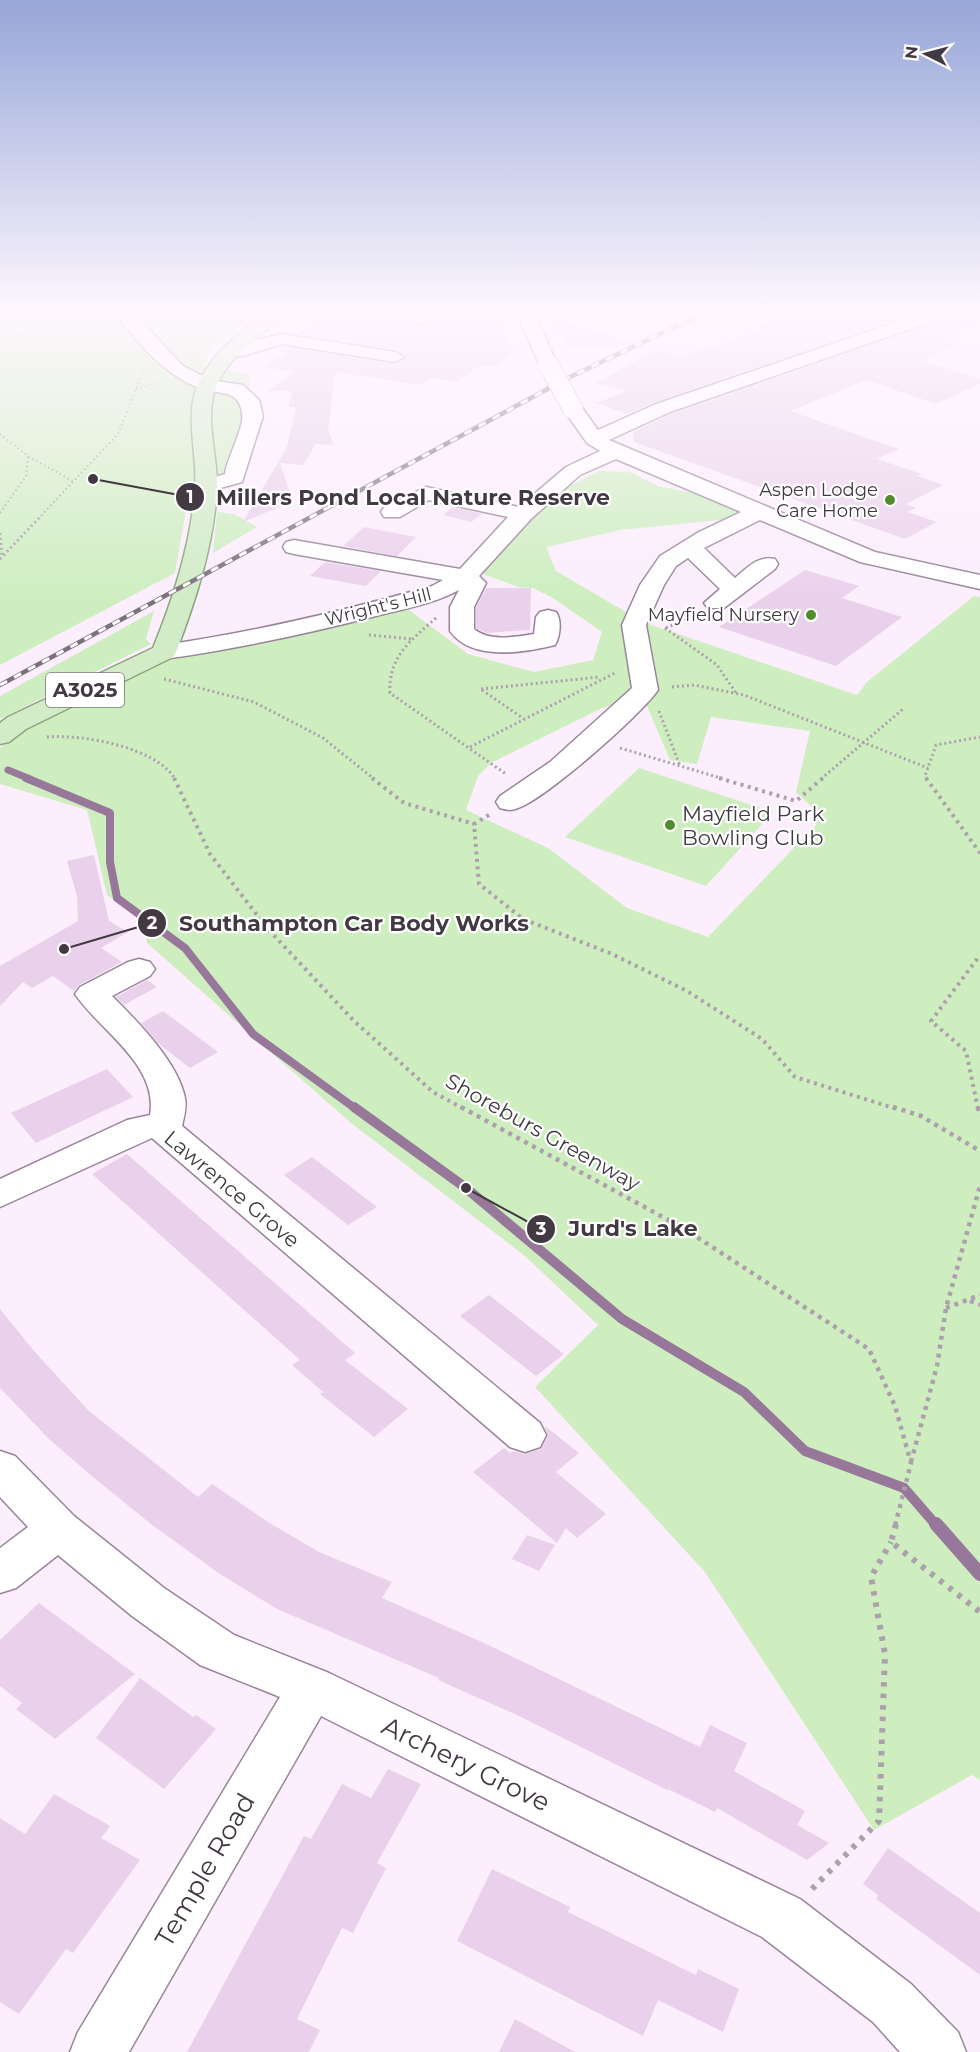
<svg xmlns="http://www.w3.org/2000/svg" width="980" height="2052" viewBox="0 0 980 2052" font-family="Montserrat,sans-serif">
	<rect width="100%" height="100%" fill="#fceefd"/>
	<!-- green -->
	<g fill="#ceeec0" fill-rule="evenodd">
		<path d="M0 312H258L210 350 204 367 249 374C250 396 238 459 224 478 218 487 198 493 188 499L175 573 0 665Z"/>
		<path d="M599 471 630 472 658 486 717 498 746 512 730 519 620 530 546 547 556 571 643 622 857 695 867 682 974 596 980 597V1780L972 1775 874 1830 705 1572 535 1387 598 1325 525 1256 351 1123 147 943 144 921 107 895 87 810 0 784V748L32 724 152 664 405 607 468 654 534 672 593 660 602 632 553 598 533 588 518 587 477 572 526 523 566 488ZM644 699 670 760 697 764 711 717 810 731 796 792 817 812 816 825 708 937 627 908 548 848 466 810 478 776 491 763 602 708Z"/>
		<polygon points="217,512 234,514 257,527 213,553"/>
		<polygon points="154,611 146,639 151,644 0,719 0,696"/>
		<polygon points="639,768 773,812 706,886 565,837"/>
	</g>
	<g fill="none" stroke-linecap="round" stroke-linejoin="round">
		<!-- stream-far3 -->
		<polyline stroke="#97779a" stroke-width="7" points="8,770 30,779"/>
		<!-- stream-far2 -->
		<polyline stroke="#97779a" stroke-width="8" points="26,778 110,813 110,862 117,898 185,948 253,1034 356,1109"/>
		<!-- stream-far1 -->
		<polyline stroke="#97779a" stroke-width="10" points="354,1107 466,1188 622,1319 744,1392 805,1451 904,1488 937,1526"/>
		<!-- stream -->
		<polyline stroke="#97779a" stroke-width="14" points="936,1524 980,1574"/>
	</g>
	<!-- building -->
	<g fill="#ead1eb">
		<polygon points="330,312 363,312 354,320 410,317 415,325 429,324 432,316 495,313 514,352 496,367 480,365 457,382 432,378 421,385 335,372 328,430 334,445 316,444 303,465 280,463 293,501 243,522 287,447 296,407 289,407 292,391 267,391 294,372 264,367 287,352 274,350 282,346 395,364 406,358 395,350 298,334"/>
		<polygon points="792,312 919,312 655,402 628,414 596,403 627,391 595,383 650,354 659,351 681,357 765,329 756,326"/>
		<polygon points="953,312 980,312 980,322 952,332 962,335 943,342 958,346 921,360 980,379 980,384 936,404 867,380 790,411 899,449 877,459 922,474 917,476 943,485 906,504 916,508 907,512 937,522 905,539 634,442 633,432 671,414 949,318"/>
		<polygon points="551,317 632,342 631,345 567,348"/>
		<polygon points="453,507 482,514 471,522 443,515"/>
		<polygon points="364,527 416,537 397,556 343,546"/>
		<polygon points="325,562 381,571 366,586 310,576"/>
		<polygon points="805,570 859,586 842,598 902,617 836,666 719,627"/>
		<polygon points="486,588 531,588 530,630 486,633 476,628 476,608"/>
		<polygon points="94,855 109,921 128,932 101,948 122,962 79,985 74,991 53,976 32,988 23,982 0,1006 0,966 78,921 77,896 67,861"/>
		<polygon points="147,980 157,987 124,1005 116,997"/>
		<polygon points="163,1011 218,1052 190,1068 159,1044 141,1023"/>
		<polygon points="107,1069 133,1097 36,1143 11,1113"/>
		<polygon points="127,1154 355,1353 345,1360 408,1409 374,1437 320,1394 323,1392 292,1365 300,1360 92,1174"/>
		<polygon points="312,1157 377,1207 348,1225 284,1175"/>
		<polygon points="489,1295 564,1354 536,1376 460,1316"/>
		<polygon points="0,1309 34,1351 89,1411 198,1497 212,1484 268,1522 319,1552 392,1582 382,1598 482,1642 700,1747 710,1725 747,1743 734,1771 805,1811 797,1825 829,1843 807,1860 717,1808 715,1812 668,1789 667,1790 517,1715 438,1680 439,1678 277,1609 220,1574 152,1525 93,1477 49,1439 0,1388"/>
		<polygon points="545,1426 579,1453 556,1472 606,1514 577,1538 566,1528 557,1543 473,1472 504,1448 510,1453 514,1451 524,1454 541,1449 548,1436"/>
		<polygon points="527,1535 555,1545 539,1571 512,1559"/>
		<polygon points="39,1603 135,1674 55,1739 16,1709 22,1703 0,1686 0,1640"/>
		<polygon points="140,1678 193,1717 196,1715 216,1729 164,1789 96,1738"/>
		<polygon points="388,1769 421,1784 377,1863 386,1868 353,1933 342,1928 297,2019 320,2030 309,2052 187,2052 304,1836 311,1839 342,1784 371,1798"/>
		<polygon points="54,1794 110,1826 101,1838 140,1860 73,1953 66,1949 19,2014 0,2002 0,1818 25,1834"/>
		<polygon points="888,1848 980,1913 980,1975 876,1899 878,1895 863,1884"/>
		<polygon points="492,1869 570,1907 568,1912 696,1975 698,1969 739,1989 723,2032 658,2000 643,2036 457,1941"/>
		<polygon points="515,2019 575,2052 499,2052"/>
	</g>
	<g fill="none" stroke-linecap="round" stroke-linejoin="round">
		<defs>
			<g id="minor">
				<path d="M115 312H133L183 366 211 380 243 385 259 400 263 416 242 482 206 492 199 490 195 486 199 482 225 474C227 457 245 427 242 413 239 388 217 395 199 388 165 375 136 342 115 312Z"/>
				<polygon points="411,312 429,312 430,319 427,323 415,323"/>
				<polygon points="516,312 534,312 557,364 554,368 542,368 539,364"/>
				<path d="M926 312H951L948 316 670 412 609 440 875 552 980 575V589L860 562 760 520 704 548 735 578C747 568 758 555 775 559L778 564 775 569 724 608H708L704 603 720 589 688 558 676 566 664 585 646 625 658 690C641 715 545 799 518 808 511 811 507 810 500 808L496 802 500 796 550 762 632 688 622 625 640 585 660 556 699 532 741 512 616 459 580 475 531 519 479 576 486 583 474 607V629C489 642 516 637 534 634L536 617 540 612 548 610 556 612C562 620 560 637 555 645 523 653 471 661 450 631V607L459 590C434 604 403 609 376 616 306 634 236 649 164 659L155 657 152 652 155 647 164 645C255 632 343 611 432 586L443 580 294 554 286 552 283 547 286 542 294 540 460 569 508 517 429 500 400 517H384L381 512 384 507 426 487 519 507 566 467 600 451 587 443 563 409 566 405H580L598 430 656 404Z"/>
				<polygon points="282,334 395,352 404,357 395,362 282,344 243,356 224,355 221,351 224,347"/>
				<path d="M139 959 150 962 155 969 150 976 112 996C137 1021 178 1062 185 1098 187 1107 184 1117 182 1126L540 1423 546 1435 540 1447 525 1452 510 1447 152 1138 0 1207V1179L127 1120 150 1115C159 1065 99 1030 75 994L80 987 128 962Z"/>
				<polygon points="0,1451 15,1456 74,1516 164,1588 234,1635 329,1673 800,1899 911,1984 958,2032 966,2052 900,2052 873,2022 762,1937 321,1716 129,2052 70,2052 78,2032 280,1697 200,1665 132,1616 58,1555 16,1588 0,1593 0,1548 28,1527 0,1497"/>
			</g>
			<path id="major" d="M267 312H287C281 319 273 324 266 330 248 345 227 362 217 384 203 416 218 455 217 488 214 544 196 600 176 652L173 657 26 729 9 742 0 744V723L8 717 153 648C174 597 191 543 195 489 198 455 184 416 198 384 212 353 241 332 267 312Z"/>
		</defs>
		<!-- minor casing -->
		<use href="#minor" stroke="#9a849c" stroke-width="3"/>
		<!-- major casing -->
		<use href="#major" stroke="#8ba57f" stroke-width="3"/>
		<!-- path-far4 -->
		<g stroke="#aca0ad" stroke-width="2" stroke-dasharray="1.5 3" stroke-linecap="butt">
			<polyline points="0,316 39,324"/>
			<polyline points="0,343 67,312"/>
			<polyline points="136,389 158,382"/>
			<polyline points="0,434 28,456 74,482"/>
			<polyline points="0,513 26,476 28,456"/>
			<polyline points="38,519 118,434 144,369"/>
		</g>
		<!-- path-far3 -->
		<g stroke="#aca0ad" stroke-width="3" stroke-dasharray="2 3" stroke-linecap="butt">
			<polyline points="0,533 2,556"/>
			<polyline points="0,559 40,517"/>
			<path d="M436 618C411 640 388 657 390 693L506 774"/>
			<polyline points="665,628 717,665 736,693"/>
			<polyline points="666,628 694,616"/>
			<polyline points="369,635 412,639"/>
			<polyline points="164,679 254,702 323,738 374,779"/>
			<polyline points="672,687 694,685 744,695 928,768"/>
			<polyline points="481,689 599,677"/>
			<polyline points="482,690 524,719"/>
			<polyline points="659,711 680,766"/>
			<path d="M47 737C82 734 156 747 175 779"/>
			<polyline points="470,747 615,673"/>
			<polyline points="620,748 724,779"/>
			<polyline points="821,779 903,709"/>
			<polyline points="927,779 925,776 936,745 980,737"/>
		</g>
		<!-- path-far2 -->
		<g stroke="#aca0ad" stroke-width="4" stroke-dasharray="3 4.5" stroke-linecap="butt">
			<polyline points="174,778 210,854 267,928 354,1021 433,1092 464,1109"/>
			<polyline points="372,778 404,803 474,824"/>
			<polyline points="719,778 796,801 823,778"/>
			<polyline points="926,778 980,853"/>
			<polyline points="489,815 474,824 479,884 523,919 612,954 687,991 762,1039 795,1077 897,1109"/>
			<polyline points="978,1109 966,1051 931,1021 980,955"/>
		</g>
		<!-- path-far1 -->
		<g stroke="#aca0ad" stroke-width="4.5" stroke-dasharray="4 5" stroke-linecap="butt">
			<polyline points="461,1107 683,1228 869,1349 895,1406 911,1463 895,1526"/>
			<polyline points="893,1107 921,1116 980,1151"/>
			<polyline points="978,1107 980,1116"/>
			<polyline points="970,1301 980,1305"/>
			<polyline points="946,1308 980,1295"/>
			<polyline points="911,1462 937,1366 946,1308 980,1186"/>
		</g>
		<!-- path -->
		<g stroke="#aca0ad" stroke-width="6" stroke-dasharray="4.5 7" stroke-linecap="butt">
			<polyline points="896,1524 891,1542 980,1612"/>
			<polyline points="812,1889 879,1821 885,1654 871,1577 891,1542"/>
		</g>
		<!-- minor -->
		<use href="#minor" fill="#fff" fill-rule="evenodd"/>
		<!-- major -->
		<use href="#major" fill="#d1ecc6" fill-rule="evenodd"/>
		<defs>
			<polyline id="rail" points="0,685 568,378 706,312"/>
		</defs>
		<!-- rail casing -->
		<use href="#rail" stroke="#7c727d" stroke-width="4.5"/>
		<!-- rail -->
		<use href="#rail" stroke="#fff" stroke-width="3" stroke-dasharray="8" stroke-linecap="butt"/>
		<defs>
			<polyline id="minor-bridge" points="548,364 573,409"/>
		</defs>
		<!-- minor-bridge casing -->
		<use href="#minor-bridge" stroke="#9a849c" stroke-width="21" stroke-linecap="butt"/>
		<!-- minor-bridge -->
		<use href="#minor-bridge" stroke="#fff" stroke-width="20"/>
	</g>
	<!-- sky -->
	<linearGradient id="sky" x2="0" y2="1"><stop stop-color="#96a6d8"/><stop offset="0.52" stop-color="#fef7fe"/><stop offset="1" stop-color="#fef7fe" stop-opacity="0"/></linearGradient>
	<rect width="980" height="599" fill="url(#sky)"/>
	<!-- markers -->
	<g fill="#4e8c2c" stroke="#fff" stroke-width="2">
		<circle cx="890" cy="500" r="6"/>
		<circle cx="811" cy="615" r="6"/>
		<circle cx="670" cy="825" r="6"/>
	</g>
	<g text-anchor="middle" dominant-baseline="central" stroke-width="4.5" stroke-linejoin="round" paint-order="stroke">
		<!-- far-poi labels -->
		<g font-size="18" fill="#423943" stroke="#fff" text-anchor="end">
			<text x="878" y="490">Aspen Lodge<tspan x="878" dy="21">Care Home</tspan></text>
			<text x="799" y="615">Mayfield Nursery</text>
		</g>
		<!-- far-street labels -->
		<g font-size="18" fill="#423943" stroke="#fff">
			<text transform="translate(378 607) rotate(-14)">Wright's Hill</text>
		</g>
		<!-- shield labels -->
		<rect fill="#fff" stroke="#7b747b" stroke-width="1.5" x="46" y="673" width="78" height="34" rx="4.5"/>
		<g font-size="20" font-weight="bold" fill="#423943">
			<text x="85" y="690">A3025</text>
		</g>
		<!-- poi labels -->
		<g font-size="21" fill="#423943" stroke="#fff" text-anchor="start">
			<text x="682" y="813">Mayfield Park<tspan x="682" dy="24">Bowling Club</tspan></text>
		</g>
		<!-- street labels -->
		<g font-size="21" fill="#423943" stroke="#fff">
			<text transform="translate(543 1132) rotate(29)">Shoreburs Greenway</text>
			<text transform="translate(232 1189) rotate(40)">Lawrence Grove</text>
		</g>
		<!-- near-street labels -->
		<g font-size="26" fill="#423943" stroke="#fff">
			<text transform="translate(466 1764) rotate(26)">Archery Grove</text>
			<text transform="translate(205 1870) rotate(-60)">Temple Road</text>
		</g>
	</g>
	<!-- callouts -->
	<path fill="none" stroke="#423943" stroke-width="2" d="M93 479L190 497M64 949L152 923M466 1188L541 1229"/>
	<g fill="#423943" stroke="#fff" stroke-width="2">
		<circle cx="93" cy="479" r="6"/>
		<circle cx="64" cy="949" r="6"/>
		<circle cx="466" cy="1188" r="6"/>
		<circle cx="190" cy="497" r="15"/>
		<circle cx="152" cy="923" r="15"/>
		<circle cx="541" cy="1229" r="15"/>
	</g>
	<g font-size="18" text-anchor="middle" font-weight="bold" fill="#fff">
		<text x="190" y="503">1</text>
		<text x="152" y="929">2</text>
		<text x="541" y="1235">3</text>
	</g>
	<g font-size="22" text-anchor="middle" font-weight="bold" fill="#423943" stroke="#fff" stroke-width="4.5" stroke-linejoin="round" paint-order="stroke">
		<text x="413" y="505">Millers Pond Local Nature Reserve</text>
		<text x="354" y="931">Southampton Car Body Works</text>
		<text x="633" y="1236">Jurd's Lake</text>
	</g>
	<!-- north arrow -->
	<g transform="translate(926 54) rotate(276)" stroke="#ffffff" stroke-width="4.5" paint-order="stroke">
	<path d="M0-4.5L10 22L0 15L-10 22Z" fill="#423943"/>
	<text y="-9" font-size="16" font-weight="bold" text-anchor="middle" fill="#423943">N</text>
	</g>
</svg>
